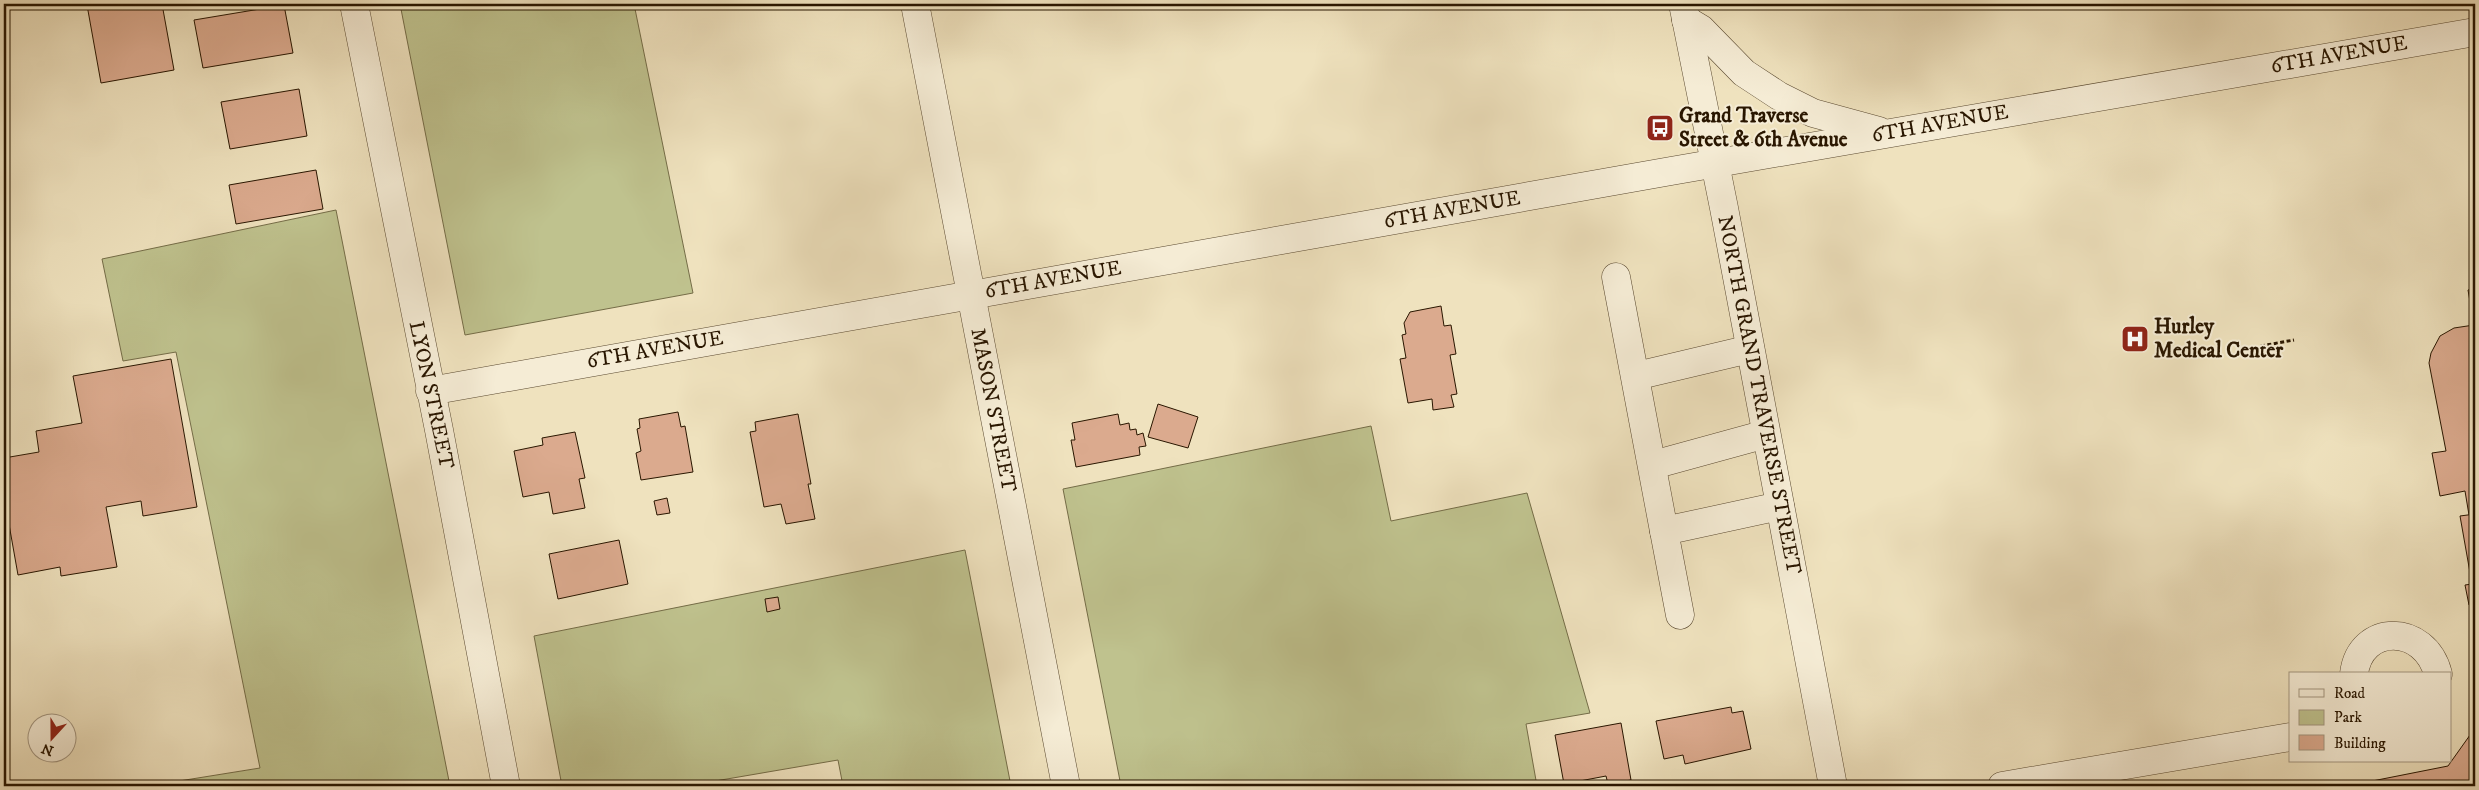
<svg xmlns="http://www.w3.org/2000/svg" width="2479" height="790" viewBox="0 0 2479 790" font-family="'IM FELL DW Pica',serif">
	<rect width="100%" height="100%" fill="#efe2be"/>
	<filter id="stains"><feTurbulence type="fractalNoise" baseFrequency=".004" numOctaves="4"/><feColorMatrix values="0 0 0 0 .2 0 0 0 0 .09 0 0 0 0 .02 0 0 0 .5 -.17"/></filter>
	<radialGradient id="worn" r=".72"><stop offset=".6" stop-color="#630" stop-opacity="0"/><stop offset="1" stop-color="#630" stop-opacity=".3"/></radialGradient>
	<!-- green -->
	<g fill="#bfc28e" stroke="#746c47">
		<polygon points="400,4 634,4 693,293 465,335"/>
		<polygon points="336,210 450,786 148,786 260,768 176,352 123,361 102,259"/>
		<polygon points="1371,426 1391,521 1527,493 1590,713 1526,724 1537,786 1121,786 1063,489"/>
		<polygon points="965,550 1011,786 843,786 838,760 686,786 562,786 534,636"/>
	</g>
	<!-- building -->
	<g fill="#dbaa8e" stroke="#291600">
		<polygon points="93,4 162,4 174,70 101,83 87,5"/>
		<polygon points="284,5 293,53 203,68 194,20"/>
		<polygon points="299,89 307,136 230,149 221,102"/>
		<polygon points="316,170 323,209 236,224 229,185"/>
		<polygon points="2475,288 2475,324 2474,325 2468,290"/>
		<polygon points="1441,306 1444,326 1451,325 1456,354 1450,355 1457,394 1451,395 1454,407 1433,410 1432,399 1408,403 1400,359 1406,358 1402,335 1406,334 1404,323 1410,312"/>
		<polygon points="2474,325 2475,514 2469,515 2465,491 2440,496 2432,453 2446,451 2429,363 2431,353 2440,336 2454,328"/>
		<polygon points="171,359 197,507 143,516 141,501 106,507 117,567 61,576 60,567 18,575 4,496 4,458 39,452 36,431 82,423 73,376"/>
		<polygon points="1158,404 1198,417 1188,448 1148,437"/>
		<polygon points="678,412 681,427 685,426 693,472 641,480 636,453 641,451 637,429 640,428 639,419"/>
		<polygon points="798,414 811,484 808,484 815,519 786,524 781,504 764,507 750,432 756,431 755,422"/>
		<polygon points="1118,414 1120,425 1129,423 1130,430 1136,429 1137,435 1143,433 1146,446 1139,447 1140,455 1076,467 1071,440 1075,440 1072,423"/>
		<polygon points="575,432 585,478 579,479 585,508 553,514 549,492 523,497 514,451 543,445 542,438"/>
		<polygon points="667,498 670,513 657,515 654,501"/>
		<polygon points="2475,514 2475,606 2469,605 2465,585 2472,584 2460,516"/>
		<polygon points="619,540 628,584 558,599 549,554"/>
		<polygon points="778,597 780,609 767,612 765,599"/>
		<polygon points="1731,707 1732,713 1743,711 1751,749 1685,764 1683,755 1664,759 1656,721"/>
		<polygon points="1621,723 1631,780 1608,784 1606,776 1564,784 1555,735"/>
		<polygon points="2475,728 2475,786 2347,786 2448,766"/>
	</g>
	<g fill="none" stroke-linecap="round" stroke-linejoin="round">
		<defs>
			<g id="minor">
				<polyline points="354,4 439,430 506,786"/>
				<polyline points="915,4 1066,786"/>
				<polyline points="1683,4 1724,208 1833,786"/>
				<polyline points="1686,20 1701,29 1744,73 1779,96 1813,113 1879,131"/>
				<polyline points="1616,277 1664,531"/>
				<polyline points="1636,376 1750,349"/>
				<polyline points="430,391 1671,171 2475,32"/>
				<polyline points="1653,465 1766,434"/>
				<polyline points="1680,615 1664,531 1780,506"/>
				<path d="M2354 674C2360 623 2425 623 2438 674"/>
				<polyline points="2002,786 2290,737"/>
			</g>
		</defs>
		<!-- minor casing -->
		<use href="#minor" stroke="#5a4930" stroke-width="29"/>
		<!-- path -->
		<polyline stroke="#291600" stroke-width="3" stroke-dasharray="4 2.5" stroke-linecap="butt" points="2261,346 2294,340"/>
		<!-- minor -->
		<use href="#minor" stroke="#f5ecd5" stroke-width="28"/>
	</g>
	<!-- icons -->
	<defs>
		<symbol id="bus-square" viewBox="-11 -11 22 22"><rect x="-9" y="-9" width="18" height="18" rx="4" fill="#8f2418" stroke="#f5ecd5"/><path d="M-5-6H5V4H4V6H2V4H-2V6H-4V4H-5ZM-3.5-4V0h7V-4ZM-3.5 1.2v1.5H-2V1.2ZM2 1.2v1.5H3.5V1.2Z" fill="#fff"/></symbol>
		<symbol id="hospital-square" viewBox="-11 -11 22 22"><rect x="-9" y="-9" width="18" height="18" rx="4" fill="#8f2418" stroke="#f5ecd5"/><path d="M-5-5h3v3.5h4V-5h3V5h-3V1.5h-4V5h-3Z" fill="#fff"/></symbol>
	</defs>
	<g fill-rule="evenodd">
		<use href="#bus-square" x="1644" y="112" width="32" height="32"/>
		<use href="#hospital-square" x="2119" y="323" width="32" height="32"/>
	</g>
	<g text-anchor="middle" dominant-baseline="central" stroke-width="4" stroke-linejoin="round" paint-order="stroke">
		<!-- street labels -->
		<g font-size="21" fill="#291600" stroke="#f5ecd5">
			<text transform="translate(2339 55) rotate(-10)">6TH AVENUE</text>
			<text transform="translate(1940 124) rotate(-10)">6TH AVENUE</text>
			<text transform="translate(1452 210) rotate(-10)">6TH AVENUE</text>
			<text transform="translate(1053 280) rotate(-10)">6TH AVENUE</text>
			<text transform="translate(655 350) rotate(-10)">6TH AVENUE</text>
			<text transform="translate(431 395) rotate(78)">LYON STREET</text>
			<text transform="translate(1759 395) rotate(79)">NORTH GRAND TRAVERSE STREET</text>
			<text transform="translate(993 410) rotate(79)">MASON STREET</text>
		</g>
		<!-- poi labels -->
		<g font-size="21" font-weight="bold" fill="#291600" stroke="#f5ecd5" text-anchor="start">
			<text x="1679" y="116">Grand Traverse<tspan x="1679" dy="24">Street &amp; 6th Avenue</tspan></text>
			<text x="2154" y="327">Hurley<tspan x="2154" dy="24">Medical Center</tspan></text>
		</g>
	</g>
	<!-- margin -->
	<rect width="2479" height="790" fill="none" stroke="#efe2be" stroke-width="20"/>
	<rect x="5" y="5" width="2469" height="780" fill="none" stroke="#291600" stroke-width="2.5"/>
	<rect x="10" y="10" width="2459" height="770" fill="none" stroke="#291600"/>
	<!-- legend -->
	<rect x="2289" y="672" width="162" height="90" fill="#f5ecd5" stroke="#a39680"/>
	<rect x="2299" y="689" width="25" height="8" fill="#f5ecd5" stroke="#a39680"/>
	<text x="2334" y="698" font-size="15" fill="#291600">Road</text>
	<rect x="2299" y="710" width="25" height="15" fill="#bfc28e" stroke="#a39680"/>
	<text x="2334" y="722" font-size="15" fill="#291600">Park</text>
	<rect x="2299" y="735" width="25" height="15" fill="#dbaa8e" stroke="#a39680"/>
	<text x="2334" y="748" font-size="15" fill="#291600">Building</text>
	<!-- north arrow -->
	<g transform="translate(52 738) rotate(201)"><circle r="24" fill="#f5ecd5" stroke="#a39680"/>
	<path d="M0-4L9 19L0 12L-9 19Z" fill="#8f2418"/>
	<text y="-8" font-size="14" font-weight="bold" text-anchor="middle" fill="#291600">N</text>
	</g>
	<rect width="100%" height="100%" filter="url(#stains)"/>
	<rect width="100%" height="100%" fill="url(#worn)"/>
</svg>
